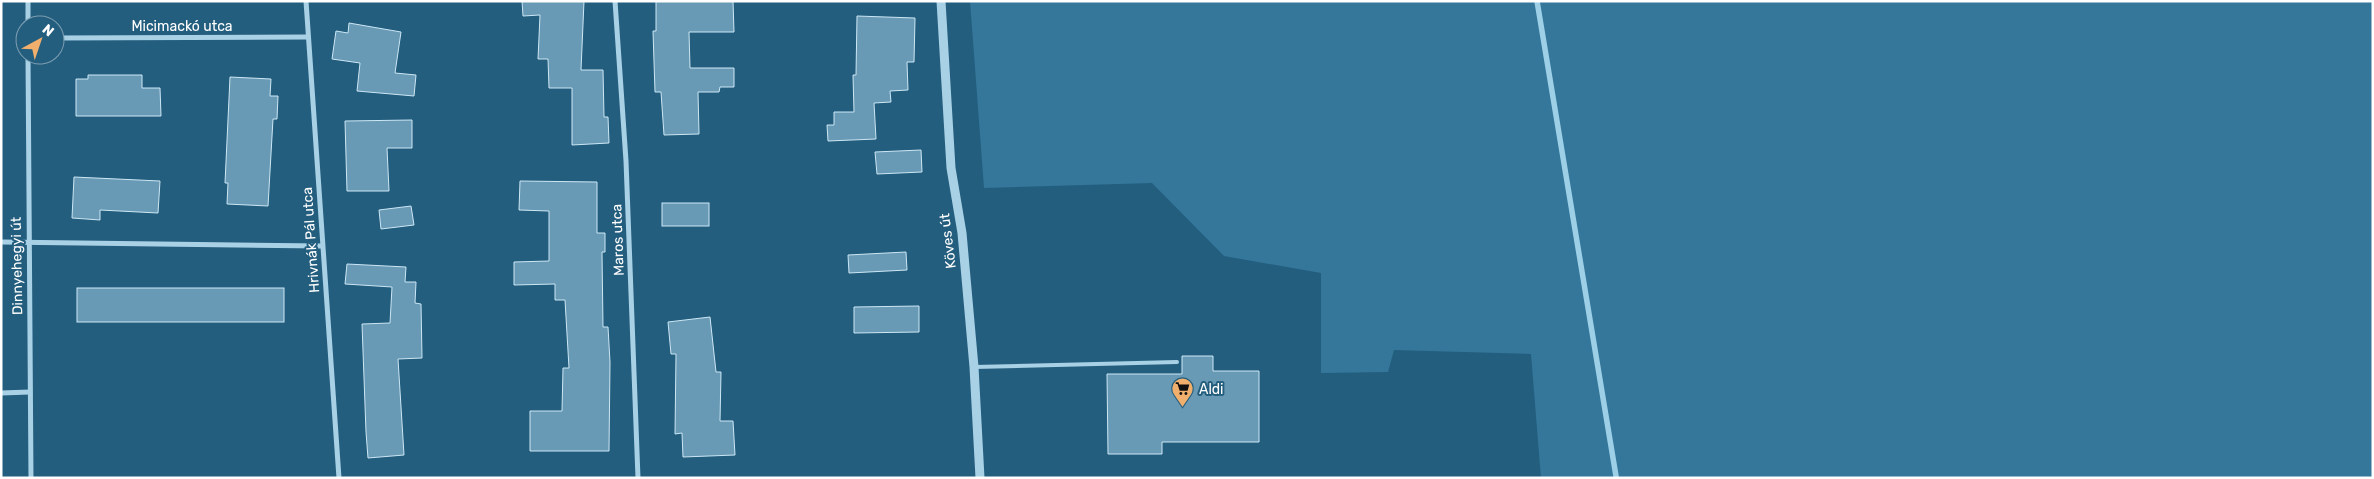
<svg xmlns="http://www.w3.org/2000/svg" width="2374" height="479" viewBox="0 0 2374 479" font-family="Rubik,sans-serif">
	<rect width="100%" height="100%" fill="#245e7e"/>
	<!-- green -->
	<polygon fill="#34779a" points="970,1 2373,1 2373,478 1541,478 1531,354 1394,350 1388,372 1321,373 1321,273 1224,256 1152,183 984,188"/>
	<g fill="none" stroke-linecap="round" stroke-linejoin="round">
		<!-- stream -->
		<polyline stroke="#9dcfe7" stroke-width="5.5" points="1537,1 1616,476"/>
	</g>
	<!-- building -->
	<g fill="#699ab5" stroke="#cce7f5">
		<polygon points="522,1 584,1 581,70 603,70 604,117 608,117 609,143 572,145 572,88 549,88 548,59 538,59 540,15 523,16"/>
		<polygon points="656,1 733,1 734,32 689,32 690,68 734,68 734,87 720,87 719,92 698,92 699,134 664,135 661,92 655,92 653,31 656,31"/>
		<polygon points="857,16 915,18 914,62 907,62 908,90 890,91 891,102 874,103 876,139 828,141 827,125 834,125 834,112 854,112 853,75 856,75"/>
		<polygon points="349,23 401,32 395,73 416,75 414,96 357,91 360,63 332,59 336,31 348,33"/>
		<polygon points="88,75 142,75 142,88 160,88 161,116 76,116 76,79 88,79"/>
		<polygon points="230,77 271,79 270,96 278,96 277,119 273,119 268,206 227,204 228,183 225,183"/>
		<polygon points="412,120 412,148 387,148 389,191 347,191 345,121"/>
		<polygon points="921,150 922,172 877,174 875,152"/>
		<polygon points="74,177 160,181 158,213 100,210 100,220 72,218"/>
		<polygon points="520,181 597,182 597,233 605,233 605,252 602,252 603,327 608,327 610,362 609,451 530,451 530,411 562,411 563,368 569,368 565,300 555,300 555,284 514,285 514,262 549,261 549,211 519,210"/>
		<rect x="662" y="203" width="47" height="23"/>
		<polygon points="411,206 414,225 381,229 379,210"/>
		<polygon points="906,252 907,270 849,273 848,255"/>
		<polygon points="347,264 406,267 405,282 416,282 415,303 421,304 422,358 398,359 404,455 368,458 366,432 362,324 390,323 392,287 345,284"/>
		<rect x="77" y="288" width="207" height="34"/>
		<polygon points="919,306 919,332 854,333 854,307"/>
		<polygon points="710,317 716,372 721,372 720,421 733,421 735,455 683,457 682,433 675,434 676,354 671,354 668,322"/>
		<polygon points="1182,356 1213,356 1213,371 1259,371 1259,442 1162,442 1162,454 1108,454 1107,374 1182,374"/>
	</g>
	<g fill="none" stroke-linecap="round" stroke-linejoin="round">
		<!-- service -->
		<polyline stroke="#a9d1e6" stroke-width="4" points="974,367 1177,362"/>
		<!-- minor -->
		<g stroke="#a9d1e6" stroke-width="5">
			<polyline points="28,1 28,25"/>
			<polyline points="306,1 339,478"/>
			<polyline points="615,1 626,161 638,478"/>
			<polyline points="55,38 308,37"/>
			<polyline points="28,55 31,478"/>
			<polyline points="1,242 322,246"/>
			<polyline points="1,393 30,392"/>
		</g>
		<!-- tertiary -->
		<polyline stroke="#a9d1e6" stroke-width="9" points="941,1 951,168 962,233 974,367 980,478"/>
	</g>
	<!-- icons -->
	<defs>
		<symbol id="supermarket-pin" viewBox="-11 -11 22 30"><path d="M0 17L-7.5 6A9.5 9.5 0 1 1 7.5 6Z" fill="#f0af6d" stroke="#245e7e"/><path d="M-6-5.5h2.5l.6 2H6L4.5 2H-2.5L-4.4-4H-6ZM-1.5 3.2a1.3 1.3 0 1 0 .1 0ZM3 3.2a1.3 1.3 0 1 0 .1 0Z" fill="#111"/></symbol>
	</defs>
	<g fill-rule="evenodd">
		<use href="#supermarket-pin" x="1170" y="376" width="25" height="34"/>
	</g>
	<g text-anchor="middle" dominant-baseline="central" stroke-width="4" stroke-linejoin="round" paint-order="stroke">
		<!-- street labels -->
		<g font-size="14" fill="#fff" stroke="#245e7e">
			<text x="182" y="26">Micimackó utca</text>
			<text transform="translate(311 240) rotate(-94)">Hrivnák Pál utca</text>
			<text transform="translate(618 240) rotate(-92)">Maros utca</text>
			<text transform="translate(948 241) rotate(-97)">Köves út</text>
			<text transform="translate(17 266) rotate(-91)">Dinnyehegyi út</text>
		</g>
		<!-- poi labels -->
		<g font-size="14" fill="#fff" stroke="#245e7e" text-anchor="start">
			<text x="1199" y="389">Aldi</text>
		</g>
	</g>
	<!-- border -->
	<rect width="2374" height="479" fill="none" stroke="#ffffff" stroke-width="5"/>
	<!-- north arrow -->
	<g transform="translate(40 40) rotate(40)"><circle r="24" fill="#245e7e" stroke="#7c9eb2"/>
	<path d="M0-4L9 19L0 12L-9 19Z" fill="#f0af6d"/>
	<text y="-8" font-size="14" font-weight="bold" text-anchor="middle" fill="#ffffff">N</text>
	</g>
</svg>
